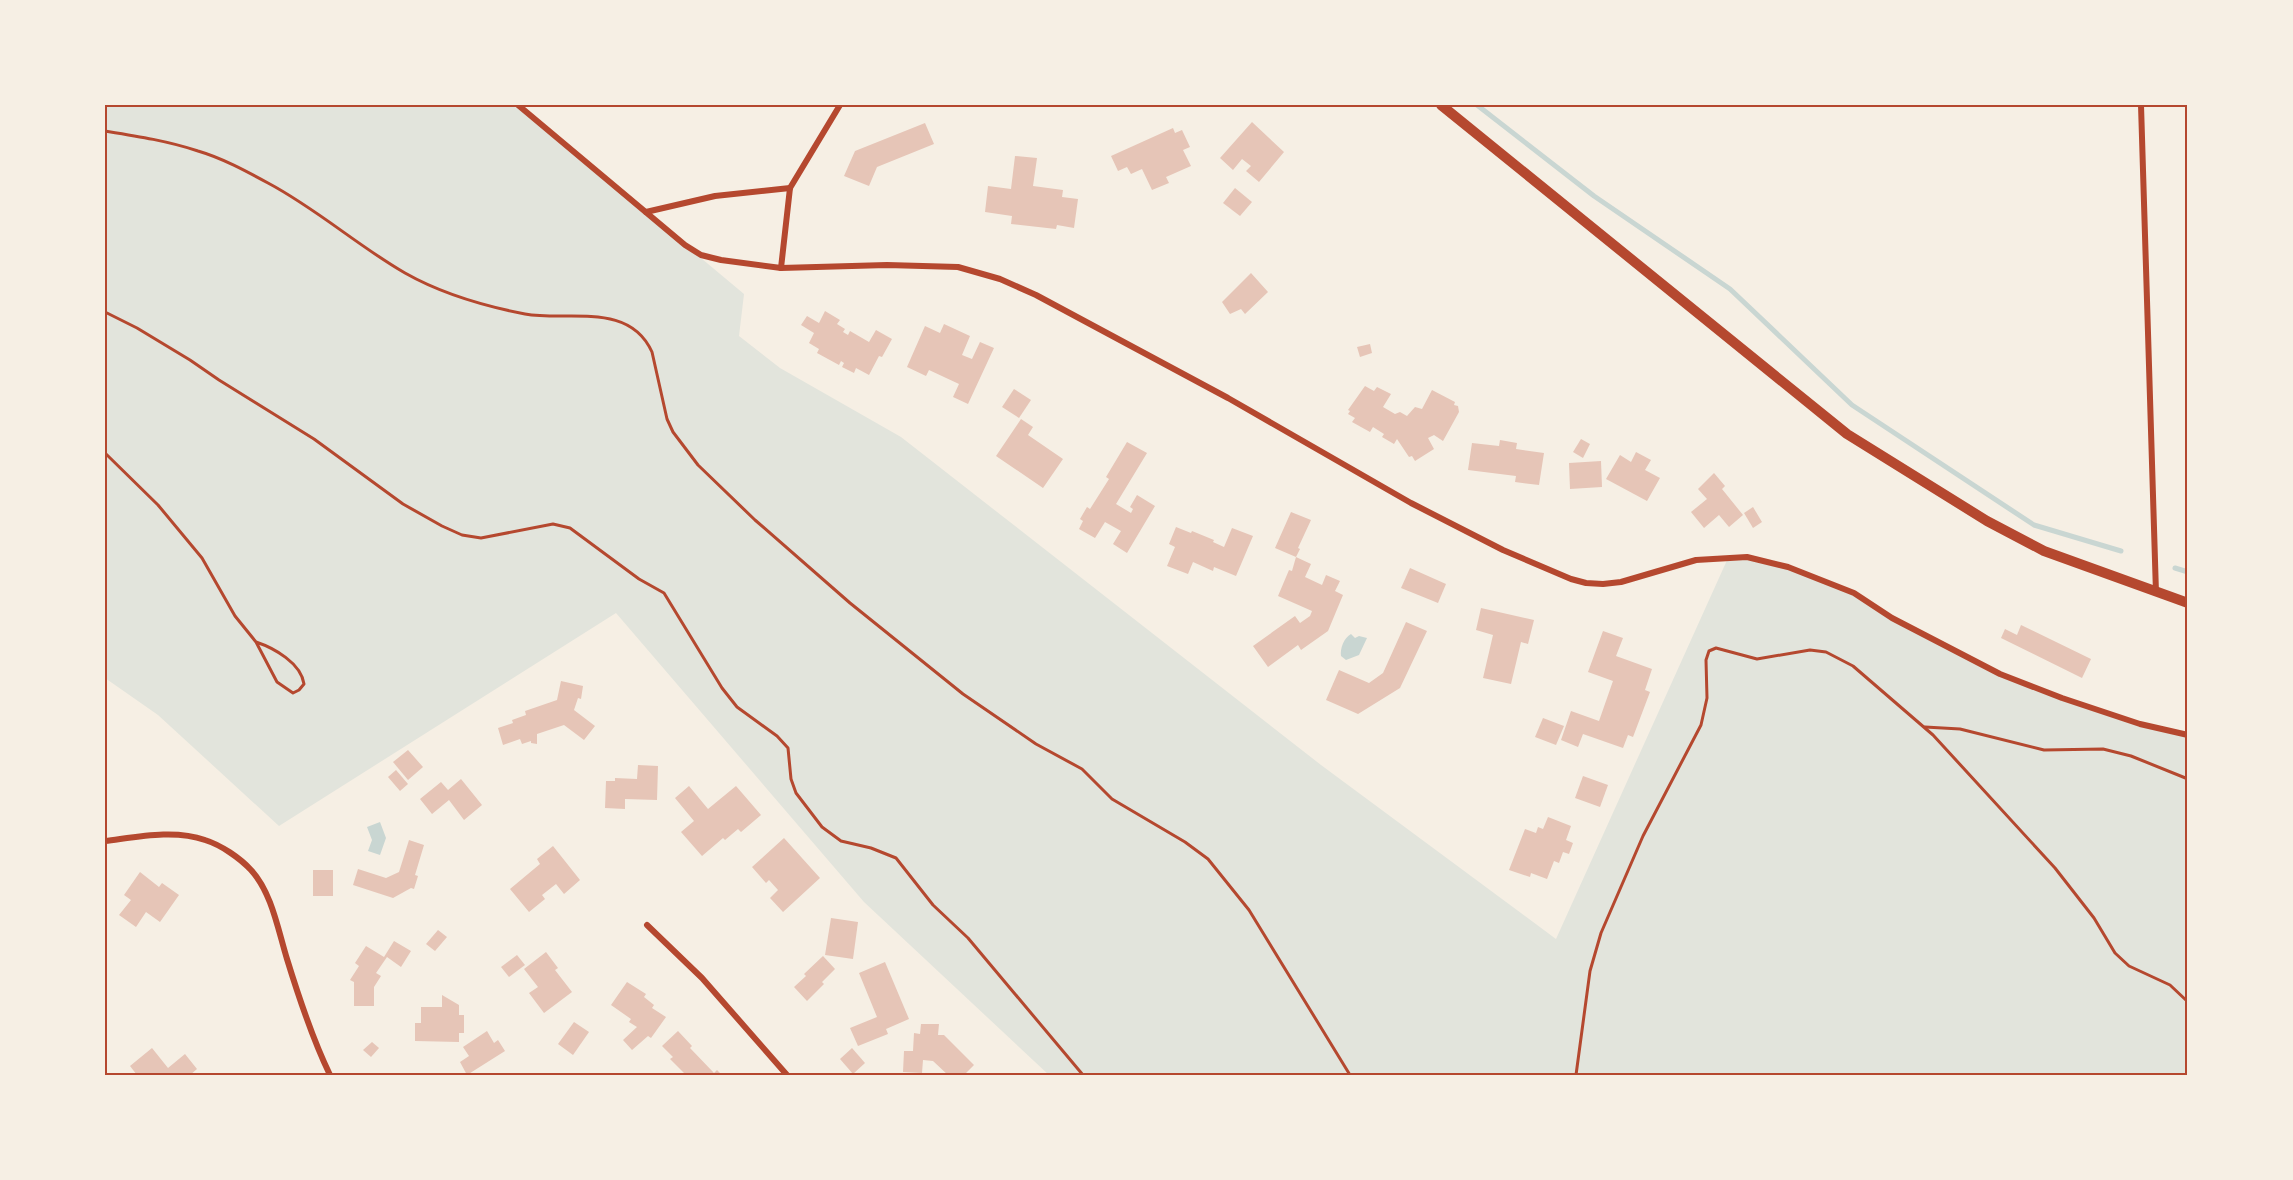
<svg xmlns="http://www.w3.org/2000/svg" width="2293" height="1180" viewBox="0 0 2293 1180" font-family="'DM Sans',sans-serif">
	<rect width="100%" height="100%" fill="#f6efe4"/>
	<!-- green -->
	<polygon fill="#e2e4dc" points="105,105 518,105 744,294 739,336 780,368 901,437 1321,765 1556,939 1728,558 1747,557 1788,567 1854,593 1892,618 2000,674 2062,698 2188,737 2188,1075 1049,1075 864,902 616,613 279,826 158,715 105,678"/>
	<!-- water -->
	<g fill="#c9d6d2">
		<path d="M1351 634 1355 638 1359 636 1367 638 1359 655 1346 660 1341 656C1340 648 1344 638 1351 634Z"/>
		<polygon points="380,822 386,838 380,855 368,851 372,840 367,827"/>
	</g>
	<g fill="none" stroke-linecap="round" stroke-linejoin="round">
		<!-- stream -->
		<g stroke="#c9d6d2" stroke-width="5">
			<polyline points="1477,105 1594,196 1730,289 1852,405 2034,525 2121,551"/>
			<polyline points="2175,568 2188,572"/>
		</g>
	</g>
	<!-- building -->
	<g fill="#e6c5b7">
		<polygon points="1252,122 1284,152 1259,182 1246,171 1251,166 1242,159 1233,170 1220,158"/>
		<polygon points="925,123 934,144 877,167 869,186 844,176 855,151"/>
		<polygon points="1173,128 1175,133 1182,130 1190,147 1183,150 1191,166 1166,177 1169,183 1152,190 1142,169 1131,174 1127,167 1118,171 1111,156"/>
		<polygon points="1015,156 1037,158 1033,186 1063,190 1062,197 1078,199 1074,228 1057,225 1056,229 1011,224 1012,216 985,212 988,186 1011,189"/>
		<polygon points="1235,188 1252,202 1240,216 1223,203"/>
		<polygon points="1251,273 1268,292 1245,314 1241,309 1230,314 1222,302"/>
		<polygon points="825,311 840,320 837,324 845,329 843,332 848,335 850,331 869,342 876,330 892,339 882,357 879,356 869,375 856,368 854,373 842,367 844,363 841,361 839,365 817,353 819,349 809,343 814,333 801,325 807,316 819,323"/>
		<polygon points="944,324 970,336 962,355 972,359 980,342 994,348 968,404 953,397 959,384 929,370 926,376 907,367 925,326 940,333"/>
		<polygon points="1370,344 1372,353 1360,357 1357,347"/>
		<polygon points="1365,386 1374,391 1377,387 1391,394 1383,407 1395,414 1400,412 1407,416 1415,407 1422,409 1432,390 1455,402 1454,405 1458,406 1459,412 1443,441 1434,435 1428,438 1434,449 1415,461 1412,456 1409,457 1397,439 1394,444 1382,437 1384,434 1373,427 1370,432 1352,422 1355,418 1348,414 1350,411 1348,410"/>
		<polygon points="1014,389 1031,400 1019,418 1002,407"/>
		<polygon points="1021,419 1033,427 1028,435 1063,459 1043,488 996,456"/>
		<polygon points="1581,439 1590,444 1583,458 1573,452"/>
		<polygon points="1500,440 1517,443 1516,449 1544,453 1539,485 1515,482 1516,476 1468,470 1472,443 1499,446"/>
		<polygon points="1127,442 1147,453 1116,504 1131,513 1133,509 1130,507 1137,495 1155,506 1127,553 1113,544 1121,531 1105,522 1095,538 1079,529 1083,521 1080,519 1087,507 1090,509 1109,479 1106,477"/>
		<polygon points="1636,452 1651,460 1645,470 1660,478 1647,501 1606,479 1620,455 1631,462"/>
		<polygon points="1601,461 1602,487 1570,489 1569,463"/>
		<polygon points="1714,473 1725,486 1722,489 1743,515 1729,527 1719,515 1704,528 1691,512 1707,499 1698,489"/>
		<polygon points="1753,507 1762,522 1753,528 1744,513"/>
		<polygon points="1291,512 1311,520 1298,548 1300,549 1296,557 1275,548"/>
		<polygon points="1176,527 1191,533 1192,531 1214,540 1213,542 1224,547 1232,528 1253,536 1236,576 1214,567 1213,571 1193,562 1188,574 1167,566 1175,547 1169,544"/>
		<polygon points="1296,557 1311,564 1305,577 1322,585 1326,575 1340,581 1335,591 1343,595 1328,631 1301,650 1298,645 1268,667 1253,646 1295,616 1300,623 1310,616 1312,611 1278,596 1289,570 1292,571"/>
		<polygon points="1410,568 1446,584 1438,603 1401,588"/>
		<polygon points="1481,608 1534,620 1528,644 1521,642 1511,684 1483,678 1493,635 1476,630"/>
		<polygon points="1406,622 1427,631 1400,688 1358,714 1326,700 1339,670 1369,683 1383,673"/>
		<polygon points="2021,625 2091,659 2082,678 2001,638 2005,629 2017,635"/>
		<polygon points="1603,631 1623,638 1616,656 1652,669 1645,690 1650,692 1633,737 1628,735 1623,748 1583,734 1578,747 1561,740 1571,711 1599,721 1613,681 1588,672"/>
		<polygon points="561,681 583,686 581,699 578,698 574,710 595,726 584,740 564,725 537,734 537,744 531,743 531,741 522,744 520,739 503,745 498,728 513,723 512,720 526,715 525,711 557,700"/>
		<polygon points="1543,718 1564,726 1556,745 1535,737"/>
		<polygon points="408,750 423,767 408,780 393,762"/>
		<polygon points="638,765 658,766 657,800 625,799 625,809 605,808 606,781 615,781 615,778 637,779"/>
		<polygon points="396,770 408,784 400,791 388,777"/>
		<polygon points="1583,776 1608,785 1600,807 1575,798"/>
		<polygon points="461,779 482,805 464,820 449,800 432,814 420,799 441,782 448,790"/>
		<polygon points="689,786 708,809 736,786 761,815 741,832 738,829 725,840 723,838 702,856 681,832 694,821 675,798"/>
		<polygon points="1548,817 1571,826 1566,840 1573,843 1569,854 1563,852 1559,863 1554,861 1547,879 1531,873 1530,877 1509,870 1525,829 1536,833 1538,827 1543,829"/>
		<polygon points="784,838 820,878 783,912 770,898 778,890 769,880 766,883 752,867"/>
		<polygon points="409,840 424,845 415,875 418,876 414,889 411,888 393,898 353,885 358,869 386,878 399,872"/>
		<polygon points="553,846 580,880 564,894 556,884 542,895 545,899 529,912 510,889 540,864 537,859"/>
		<rect x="313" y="870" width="20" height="26"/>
		<polygon points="140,872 159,887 162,883 179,895 160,922 146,912 136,927 119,915 131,900 124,895"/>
		<polygon points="831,918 858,922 853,959 825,955"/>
		<polygon points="438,930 447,937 435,951 426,944"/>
		<polygon points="394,941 411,951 401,967 387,957 376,973 381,976 374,987 374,1006 354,1006 354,982 350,980 359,966 355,963 366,946 384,957"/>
		<polygon points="546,952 558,968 555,970 572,992 544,1013 529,993 538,987 524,969"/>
		<polygon points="517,955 525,965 509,977 501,967"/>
		<polygon points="823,956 835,969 822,982 824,984 807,1001 794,987 806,976 804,974"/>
		<polygon points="885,962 909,1019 886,1029 888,1034 858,1046 850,1028 877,1017 859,973"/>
		<polygon points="627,982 646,994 644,997 654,1005 652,1008 666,1017 651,1038 648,1036 632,1050 623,1040 637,1027 629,1022 631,1019 611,1005"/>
		<polygon points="442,995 459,1005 459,1015 464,1015 464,1033 459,1033 459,1042 415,1041 415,1023 421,1023 421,1007 442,1007"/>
		<polygon points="574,1022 589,1032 573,1055 558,1044"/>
		<polygon points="921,1024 939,1024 938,1035 944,1035 974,1065 964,1075 948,1075 933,1061 923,1060 922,1073 903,1072 904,1051 913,1051 914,1033 920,1034"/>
		<polygon points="487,1031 494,1043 498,1040 505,1051 467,1075 460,1062 469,1056 463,1047"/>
		<polygon points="678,1031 692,1046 690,1048 714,1073 717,1070 722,1075 686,1075 670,1059 673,1057 662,1046"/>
		<polygon points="372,1042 379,1048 371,1057 363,1050"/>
		<polygon points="152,1048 168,1068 185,1054 197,1069 190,1075 137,1075 130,1066"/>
		<polygon points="852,1048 865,1063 853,1074 840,1059"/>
	</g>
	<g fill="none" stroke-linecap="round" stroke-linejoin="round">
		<!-- path -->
		<g stroke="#b5482f" stroke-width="3">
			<path d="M105 131C136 136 168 141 198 151 222 158 246 171 268 183 317 209 358 246 405 273 442 294 484 306 525 314 568 322 629 301 652 352L667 419 673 432 698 465 755 520 850 603 963 694 1036 744 1082 769 1112 799 1185 842 1208 859 1249 910 1350 1075"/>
			<polyline points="105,312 137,328 190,360 219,380 314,439 403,504 442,526 462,535 481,538 553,524 570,528 639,579 664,593 722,688 737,707 777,736 788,748 791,779 796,793 822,827 841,841 871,848 896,858 933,905 968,938 1083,1075"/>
			<path d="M105 453 158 505 202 558 235 616 256 642 277 682 293 693 299 690 304 684C301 663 274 648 256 642"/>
			<polyline points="1925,727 1960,729 2044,750 2103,749 2131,756 2188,779"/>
			<polyline points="1576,1075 1590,971 1601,933 1643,836 1701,725 1707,698 1706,660 1709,651 1716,648 1757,659 1810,650 1826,652 1853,666 1933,735 2055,868 2094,918 2115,953 2129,966 2170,985 2188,1002"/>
		</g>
		<!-- minor -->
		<g stroke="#b5482f" stroke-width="6">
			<polyline points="518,105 685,245 701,255 721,260 781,268 887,265 958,267 1000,279 1036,295 1228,398 1411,503 1503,550 1571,579 1586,583 1603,584 1621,582 1696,560 1747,557 1788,567 1854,593 1892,618 2000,674 2062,698 2140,724 2188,735"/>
			<polyline points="2141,105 2156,593"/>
			<polyline points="646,212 715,196 790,188"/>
			<polyline points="781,268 790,188 840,105"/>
			<path d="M105 841C137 837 174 829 205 840 221 845 240 858 251 870 272 893 278 930 287 959 299 998 312 1038 330 1075"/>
			<polyline points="647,925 702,978 787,1075"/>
		</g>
		<!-- tertiary -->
		<polyline stroke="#b5482f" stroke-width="10" points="1441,105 1847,434 1987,521 2044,551 2188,603"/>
	</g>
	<!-- border -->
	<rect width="2293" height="1180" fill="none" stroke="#f6efe4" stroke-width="213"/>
	<rect x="106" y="106" width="2080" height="968" fill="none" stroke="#b5482f" stroke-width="2"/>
</svg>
